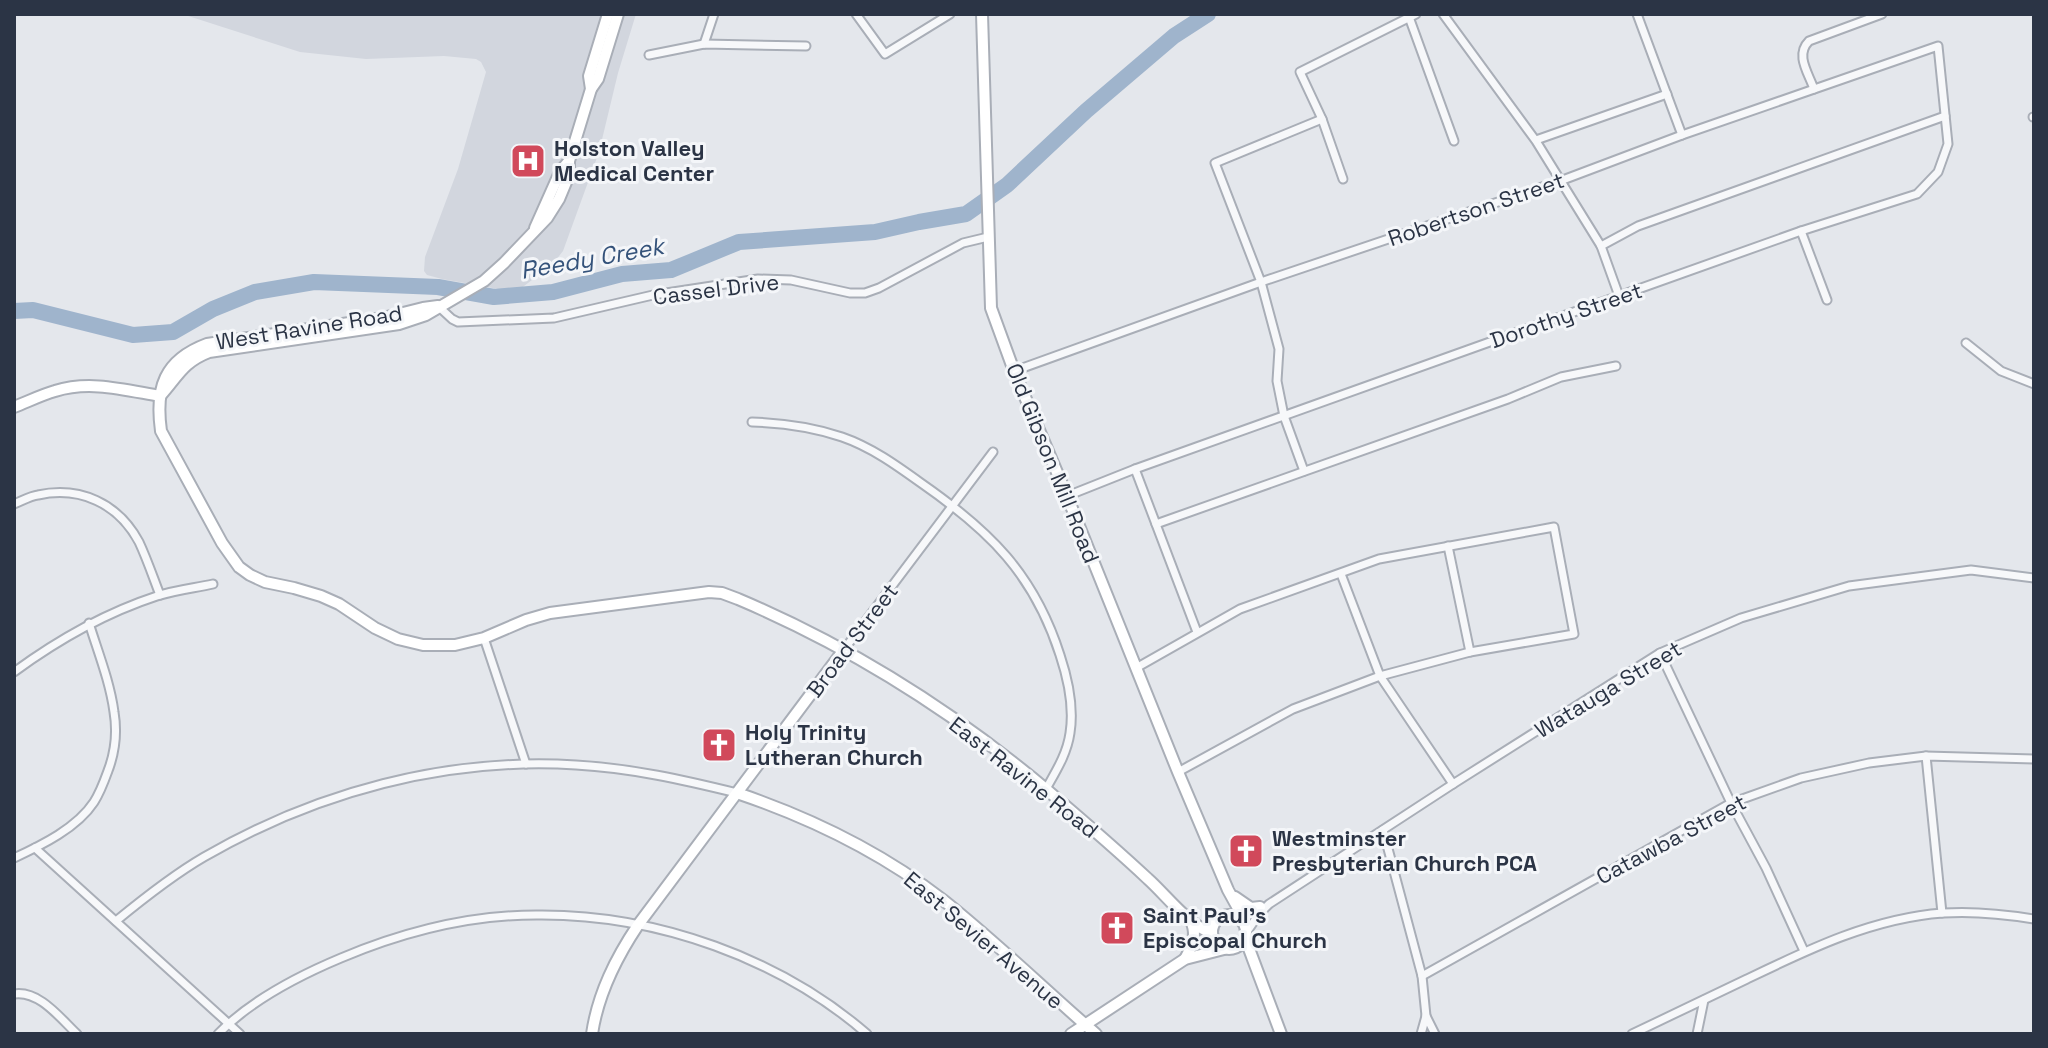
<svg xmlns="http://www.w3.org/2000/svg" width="2048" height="1048" viewBox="0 0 2048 1048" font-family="'Space Grotesk',sans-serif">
	<rect width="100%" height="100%" fill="#e4e7ec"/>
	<!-- built -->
	<polygon fill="#d2d6de" points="182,14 636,14 618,73 599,152 563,251 552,265 520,289 504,290 442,279 427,275 424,271 425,257 458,169 486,72 481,62 476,59 444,56 366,59 300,52"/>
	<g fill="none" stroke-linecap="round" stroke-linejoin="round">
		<!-- river -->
		<polyline stroke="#9fb4cc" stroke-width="16" points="14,311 33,310 133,335 173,332 213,309 255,292 314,282 438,287 494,297 553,292 622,274 671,270 739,242 875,232 919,222 966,214 1007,185 1086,111 1174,36 1208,14"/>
		<defs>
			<g id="street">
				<polyline points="856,14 885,54 950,14"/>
				<polyline points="1443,14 1536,141 1601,246 1619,296"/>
				<polyline points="1637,14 1682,135"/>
				<polyline points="1409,17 1454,141"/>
				<polyline points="704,44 714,14"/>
				<polyline points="649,55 704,44 806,46"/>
				<path d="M1814 89C1808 72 1795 55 1809 41L1882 14"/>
				<polyline points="2033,117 2034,117"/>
				<polyline points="1536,140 1667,94"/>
				<polyline points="1343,179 1322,119 1300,72 1416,14"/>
				<polyline points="1801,231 1827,300"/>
				<polyline points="1601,246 1638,226 1945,116"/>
				<polyline points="438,306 452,319 458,322 554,318 653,295 758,279 791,280 850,293 865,293 879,288 963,243 988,237"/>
				<polyline points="1966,343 2001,371 2034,384"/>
				<polyline points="1014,371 1261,282 1560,181 1682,135 1938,46 1948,144 1938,172 1917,194 1801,231 1487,343 1135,469 1067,496"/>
				<path d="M752 422C782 423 813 427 842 437 871 447 896 465 921 483 990 531 1034 574 1060 655 1068 679 1074 708 1070 733 1067 754 1056 771 1046 789"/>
				<polyline points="1135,469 1197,632"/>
				<polyline points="1304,471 1284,416 1277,381 1279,349 1261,282 1215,163 1322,119"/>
				<path d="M14 504C22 501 30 496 38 495 80 486 118 503 139 542 147 559 153 577 160 595"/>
				<polyline points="1156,524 1508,399 1561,377 1616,366"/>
				<polyline points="1448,546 1470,652"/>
				<polyline points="1341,574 1380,676 1453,784"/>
				<polyline points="484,638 526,764"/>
				<polyline points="843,651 993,452"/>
				<polyline points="1660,653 1731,803 1766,868 1804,951"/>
				<polyline points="1136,668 1240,609 1379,559 1554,527 1574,634 1470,652 1380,676 1293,709 1178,772"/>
				<path d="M14 672C59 639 105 613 157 596 175 590 195 588 213 584"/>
				<polyline points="1926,756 1942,913"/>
				<polyline points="1383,830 1422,976 1426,1016 1421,1034"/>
				<polyline points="35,848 240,1034"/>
				<path d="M14 858C42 845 77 828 94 802 101 791 105 779 109 768 115 751 117 730 114 712 110 682 98 652 89 623"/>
				<path d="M116 921C144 898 173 875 204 857 316 792 446 757 576 765 631 768 684 780 737 793"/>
				<polyline points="1246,933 1259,914 1269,904 1453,784 1660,653 1741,618 1849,586 1971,570 2034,578"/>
				<polyline points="1422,976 1731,803 1801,778 1869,763 1926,756 2034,759"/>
				<path d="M14 994C39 990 60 1018 77 1034"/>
				<polyline points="1426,1016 1435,1034"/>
				<path d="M218 1034C251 1000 298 976 341 958 405 931 473 914 542 915 657 915 780 958 867 1034"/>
				<path d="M1632 1034C1670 1016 1709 997 1747 979 1809 949 1873 918 1943 913 1973 911 2004 914 2034 919"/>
				<polyline points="1697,1034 1704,1000"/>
			</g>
			<g id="secondary">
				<polyline points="982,14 991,308 1014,371 1067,496 1178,772 1228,890 1239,910 1239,918"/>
				<polyline points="591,89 589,76 608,14"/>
				<polyline points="535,228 560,172 569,161"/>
				<path d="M438 306 423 308 383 318 207 344C164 360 155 388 161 431L222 543 239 567 250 575 265 582 294 588 321 596 339 604 375 628 398 639 423 645H455L484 638 526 620 550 613 709 592 722 593 738 599C849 646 955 713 1047 790 1081 819 1115 848 1148 879 1166 895 1189 926 1212 933"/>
				<path d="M161 395C178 376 183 362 209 352L399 324 426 315 484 281 504 263 547 218 559 199 569 175V161L591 89 598 79 618 14"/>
				<path d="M14 407C27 402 41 395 55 391 90 380 125 390 160 396"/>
				<path d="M737 793C811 818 881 852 943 900 996 942 1045 990 1096 1034"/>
				<polyline points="1235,897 1251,908 1260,907"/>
				<circle cx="1229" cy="932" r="17"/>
				<polyline points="1245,938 1281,1034"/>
				<path d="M1185 959C1192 946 1197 937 1192 923"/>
				<path d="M592 1034C598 993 616 958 638 925L843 651"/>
				<polyline points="1071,1034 1185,959 1224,949"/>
			</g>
		</defs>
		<!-- street casing -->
		<use href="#street" stroke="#a9aeb7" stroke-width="11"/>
		<!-- secondary casing -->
		<use href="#secondary" stroke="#a9aeb7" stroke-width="14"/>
		<!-- street -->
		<use href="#street" stroke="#f7f8fa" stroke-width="7"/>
		<!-- secondary -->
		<use href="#secondary" stroke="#fff" stroke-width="10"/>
	</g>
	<!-- icons -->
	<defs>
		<symbol id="hospital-square" viewBox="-11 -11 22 22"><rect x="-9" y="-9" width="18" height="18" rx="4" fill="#d1495b" stroke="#f4f6f9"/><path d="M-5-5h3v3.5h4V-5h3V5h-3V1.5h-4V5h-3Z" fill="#fff"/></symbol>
		<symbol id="church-square" viewBox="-11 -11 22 22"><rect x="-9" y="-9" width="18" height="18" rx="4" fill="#d1495b" stroke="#f4f6f9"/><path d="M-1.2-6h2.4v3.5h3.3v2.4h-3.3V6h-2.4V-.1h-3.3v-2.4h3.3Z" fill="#fff"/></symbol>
	</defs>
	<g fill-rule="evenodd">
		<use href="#hospital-square" x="508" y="141" width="40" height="40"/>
		<use href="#church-square" x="699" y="725" width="40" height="40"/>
		<use href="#church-square" x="1226" y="831" width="40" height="40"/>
		<use href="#church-square" x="1097" y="908" width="40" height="40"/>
	</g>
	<g text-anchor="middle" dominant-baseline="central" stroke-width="6" stroke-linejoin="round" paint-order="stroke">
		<!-- poi labels -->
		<g font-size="22" font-weight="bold" fill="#2b3445" stroke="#f4f6f9" text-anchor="start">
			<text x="554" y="148">Holston Valley<tspan x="554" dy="25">Medical Center</tspan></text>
			<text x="745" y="732">Holy Trinity<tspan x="745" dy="25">Lutheran Church</tspan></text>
			<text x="1272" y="838">Westminster<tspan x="1272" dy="25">Presbyterian Church PCA</tspan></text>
			<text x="1143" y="915">Saint Paul's<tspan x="1143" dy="25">Episcopal Church</tspan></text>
		</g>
		<!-- street labels -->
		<g font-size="22" fill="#2b3445" stroke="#f4f6f9">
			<text transform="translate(1476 209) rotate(-19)">Robertson Street</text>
			<text transform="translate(716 289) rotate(-7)">Cassel Drive</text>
			<text transform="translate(1566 315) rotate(-19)">Dorothy Street</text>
			<text transform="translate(309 327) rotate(-9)">West Ravine Road</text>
			<text transform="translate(1053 463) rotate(68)">Old Gibson Mill Road</text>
			<text transform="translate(852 640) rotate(-53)">Broad Street</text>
			<text transform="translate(1608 689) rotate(-31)">Watauga Street</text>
			<text transform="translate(1024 777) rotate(38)">East Ravine Road</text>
			<text transform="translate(1671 839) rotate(-28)">Catawba Street</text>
			<text transform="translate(984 940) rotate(40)">East Sevier Avenue</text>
		</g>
		<!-- water labels -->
		<g font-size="24" font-style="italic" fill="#34527a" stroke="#f4f6f9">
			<text transform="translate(592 258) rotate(-10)">Reedy Creek</text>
		</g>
	</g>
	<!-- border -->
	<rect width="2048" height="1048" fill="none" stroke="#2b3445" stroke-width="32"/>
</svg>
